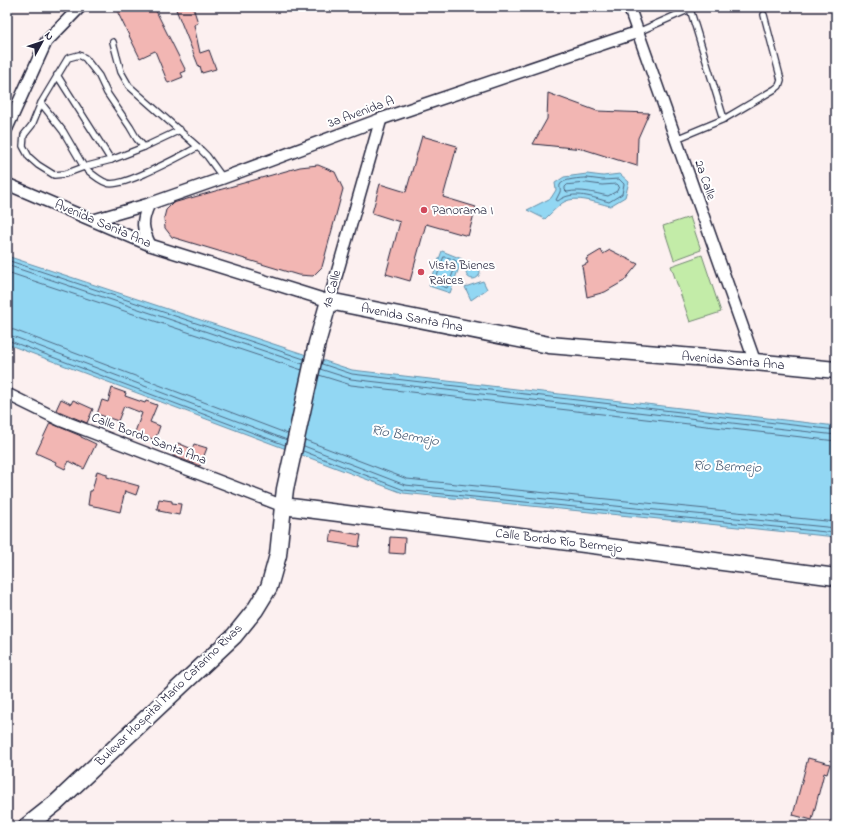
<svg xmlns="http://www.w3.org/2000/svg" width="843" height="833" viewBox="0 0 843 833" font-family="'Indie Flower',sans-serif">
	<rect width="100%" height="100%" fill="#fcf0f0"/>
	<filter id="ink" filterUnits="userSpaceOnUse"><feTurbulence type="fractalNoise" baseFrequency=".025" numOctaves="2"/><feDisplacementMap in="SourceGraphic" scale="8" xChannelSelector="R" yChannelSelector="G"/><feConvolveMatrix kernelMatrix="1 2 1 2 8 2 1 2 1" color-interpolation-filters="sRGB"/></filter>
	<g filter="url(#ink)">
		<!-- pitch -->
		<g fill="#c3eca8" stroke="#728772">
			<polygon points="690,217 701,250 674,260 663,226"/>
			<polygon points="702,255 721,312 690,322 671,266"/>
		</g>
		<!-- water -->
		<g fill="#92d7f3" stroke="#658fa9">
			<path d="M587 174 603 176 620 174 629 182 625 197 610 206C597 203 577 195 564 202 560 204 549 215 545 219L527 210 551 198 556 190 555 183 564 177Z"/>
			<polygon points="442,251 462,259 450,293 429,286"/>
			<polygon points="7,256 352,370 836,426 836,537 403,493 7,344"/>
			<circle cx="473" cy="272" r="7"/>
			<polygon points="483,281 487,289 471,300 465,287"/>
		</g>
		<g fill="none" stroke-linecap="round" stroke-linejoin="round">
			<!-- shore -->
			<g stroke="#4f6a85" stroke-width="1">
				<path d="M587 178 603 180 619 179 624 184 622 194 609 202C594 198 573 189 558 201L556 200C557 197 559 195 560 192 561 190 559 187 560 185 562 179 581 178 587 178Z"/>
				<path d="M587 183 602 185 617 184 619 186 617 191 608 196C594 193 582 189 567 192L565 190V187L567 185Z"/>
				<path d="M444 257C448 257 455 259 457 262L448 286 447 288 436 284 435 283Z"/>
				<polyline points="7,260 304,359"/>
				<polyline points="7,265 303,364"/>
				<polyline points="7,272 302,370"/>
				<polyline points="7,329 14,330 288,434"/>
				<polyline points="7,335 12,336 287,440"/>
				<polyline points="7,340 10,341 285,445"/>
				<polyline points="322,364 352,374 836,430"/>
				<polyline points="320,369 351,379 836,435"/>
				<polyline points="319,375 351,385 836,441"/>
				<polyline points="305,440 407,479 836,522"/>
				<polyline points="304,446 405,485 836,528"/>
				<polyline points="303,451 404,490 836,533"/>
			</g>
		</g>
		<!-- building -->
		<g fill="#f2b6b3" stroke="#22223b">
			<polygon points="115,7 154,7 186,71 181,73 183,77 168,83 155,51 140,58"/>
			<polygon points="175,7 193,7 198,23 194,25 200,53 209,50 216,69 202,73 200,66 199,67"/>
			<polygon points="548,93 597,111 649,113 638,138 637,166 583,149 533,144 547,119"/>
			<polygon points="422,136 457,146 443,197 476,207 468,236 426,224 410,281 386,274 400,222 372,213 380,184 406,192"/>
			<polygon points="318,165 335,172 343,189 322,267 313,276 298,275 172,237 165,228 164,218 166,210 173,203 300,167"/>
			<polygon points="601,250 603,254 610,250 638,264 624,281 605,292 587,297 582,266 588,263 586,259"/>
			<polygon points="112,388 126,393 125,396 145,403 146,401 157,405 150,422 160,426 155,440 135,432 142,413 124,406 118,421 97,414 102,400 108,402"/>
			<polygon points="61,399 71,404 73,400 93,409 87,423 56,410"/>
			<polygon points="50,423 81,436 81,437 96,444 84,469 69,461 65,469 55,464 56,462 36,453"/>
			<polygon points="178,443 192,449 194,444 207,448 200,466 173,456"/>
			<polygon points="97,471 107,474 107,477 139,486 136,495 125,491 120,512 99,507 88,505 90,491 92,491"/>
			<polygon points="159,499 172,501 172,503 181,504 179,515 159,511 160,509 157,509"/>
			<polygon points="332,530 361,535 359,547 330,542"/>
			<polygon points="390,537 405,538 404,554 389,553"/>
			<polygon points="808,758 830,764 827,774 824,773 812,820 793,815"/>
		</g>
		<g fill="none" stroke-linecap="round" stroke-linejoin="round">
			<defs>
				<g id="service">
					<polyline points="690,9 724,119"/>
					<polyline points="638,32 690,9 692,7"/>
					<polyline points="113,42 121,72 129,86 198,147"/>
					<polyline points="41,103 63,131 84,167 65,174 54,175 38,165 29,157 23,146 24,135 32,125 41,103 68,58 79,55 85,58 99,76 107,93 130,127 137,139 144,147 111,160 57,75"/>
					<polyline points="676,139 724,119 775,89 779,86 781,80 764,15"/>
					<polyline points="144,147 180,130"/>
					<path d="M84 167C91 173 98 180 107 183 122 189 182 155 198 147L207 156 223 178"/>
					<polyline points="84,167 111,160"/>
				</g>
				<g id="minor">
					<polyline points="629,7 755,362"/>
					<polyline points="7,128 46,42 80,7"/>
					<polyline points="7,184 150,245 329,301 381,119"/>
					<path d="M149 204C141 222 142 228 150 245"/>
					<polyline points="94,220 149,204 223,178 381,119 638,32"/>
					<polyline points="7,394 60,420 283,506"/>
				</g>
				<g id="secondary">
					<polyline points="283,506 624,549 836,577"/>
					<polyline points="27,826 56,803 234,636 255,610 269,587 278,555 283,506 285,489 317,343 329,301 549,345 755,362 836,370"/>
				</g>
			</defs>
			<!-- service casing -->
			<use href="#service" stroke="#22223b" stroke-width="8"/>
			<!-- minor casing -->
			<use href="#minor" stroke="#22223b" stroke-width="14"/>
			<!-- secondary casing -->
			<use href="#secondary" stroke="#22223b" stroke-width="19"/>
			<!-- service -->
			<use href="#service" stroke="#fff" stroke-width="5.5"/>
			<!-- minor -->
			<use href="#minor" stroke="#fff" stroke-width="11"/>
			<!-- secondary -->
			<use href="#secondary" stroke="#fff" stroke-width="16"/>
		</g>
	</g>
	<!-- markers -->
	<g fill="#d1495b" stroke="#fff" stroke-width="1.5">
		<circle cx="424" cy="210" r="4"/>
		<circle cx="421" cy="272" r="4"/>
	</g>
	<g text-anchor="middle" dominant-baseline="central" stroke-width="4" stroke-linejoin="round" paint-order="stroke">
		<!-- street labels -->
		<g font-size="13" fill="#22223b" stroke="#fff">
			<text transform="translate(361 112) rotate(-20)">3a Avenida A</text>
			<text transform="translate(705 180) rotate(71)">2a Calle</text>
			<text transform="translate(103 224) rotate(23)">Avenida Santa Ana</text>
			<text transform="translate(332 289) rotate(-74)">1a Calle</text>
			<text transform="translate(412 318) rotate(11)">Avenida Santa Ana</text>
			<text transform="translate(733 361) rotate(5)">Avenida Santa Ana</text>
			<text transform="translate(149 439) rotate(21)">Calle Bordo Santa Ana</text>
			<text transform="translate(559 541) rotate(7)">Calle Bordo Río Bermejo</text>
			<text transform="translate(169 695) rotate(-44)">Bulevar Hospital Mario Catarino Rivas</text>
		</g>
		<!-- poi labels -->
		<g font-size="13" fill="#22223b" stroke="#fff" text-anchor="start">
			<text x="432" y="210">Panorama I</text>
			<text x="429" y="265">Vista Bienes<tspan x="429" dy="15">Raíces</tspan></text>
		</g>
		<!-- water labels -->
		<g font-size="14" font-style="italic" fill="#445872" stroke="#fff">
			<text transform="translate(405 436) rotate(10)">Río Bermejo</text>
			<text transform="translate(727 467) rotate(2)">Río Bermejo</text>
		</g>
	</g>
	<!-- margin -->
	<rect width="843" height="833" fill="none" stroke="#fff" stroke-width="24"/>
	<rect x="12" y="12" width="819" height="809" fill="none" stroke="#22223b" stroke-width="1.5" filter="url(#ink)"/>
	<!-- north arrow -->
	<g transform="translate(42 42) rotate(50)" stroke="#ffffff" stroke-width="3" paint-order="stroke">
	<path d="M0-3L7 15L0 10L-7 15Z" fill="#22223b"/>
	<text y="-6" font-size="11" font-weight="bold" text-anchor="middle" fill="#22223b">N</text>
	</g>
</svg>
